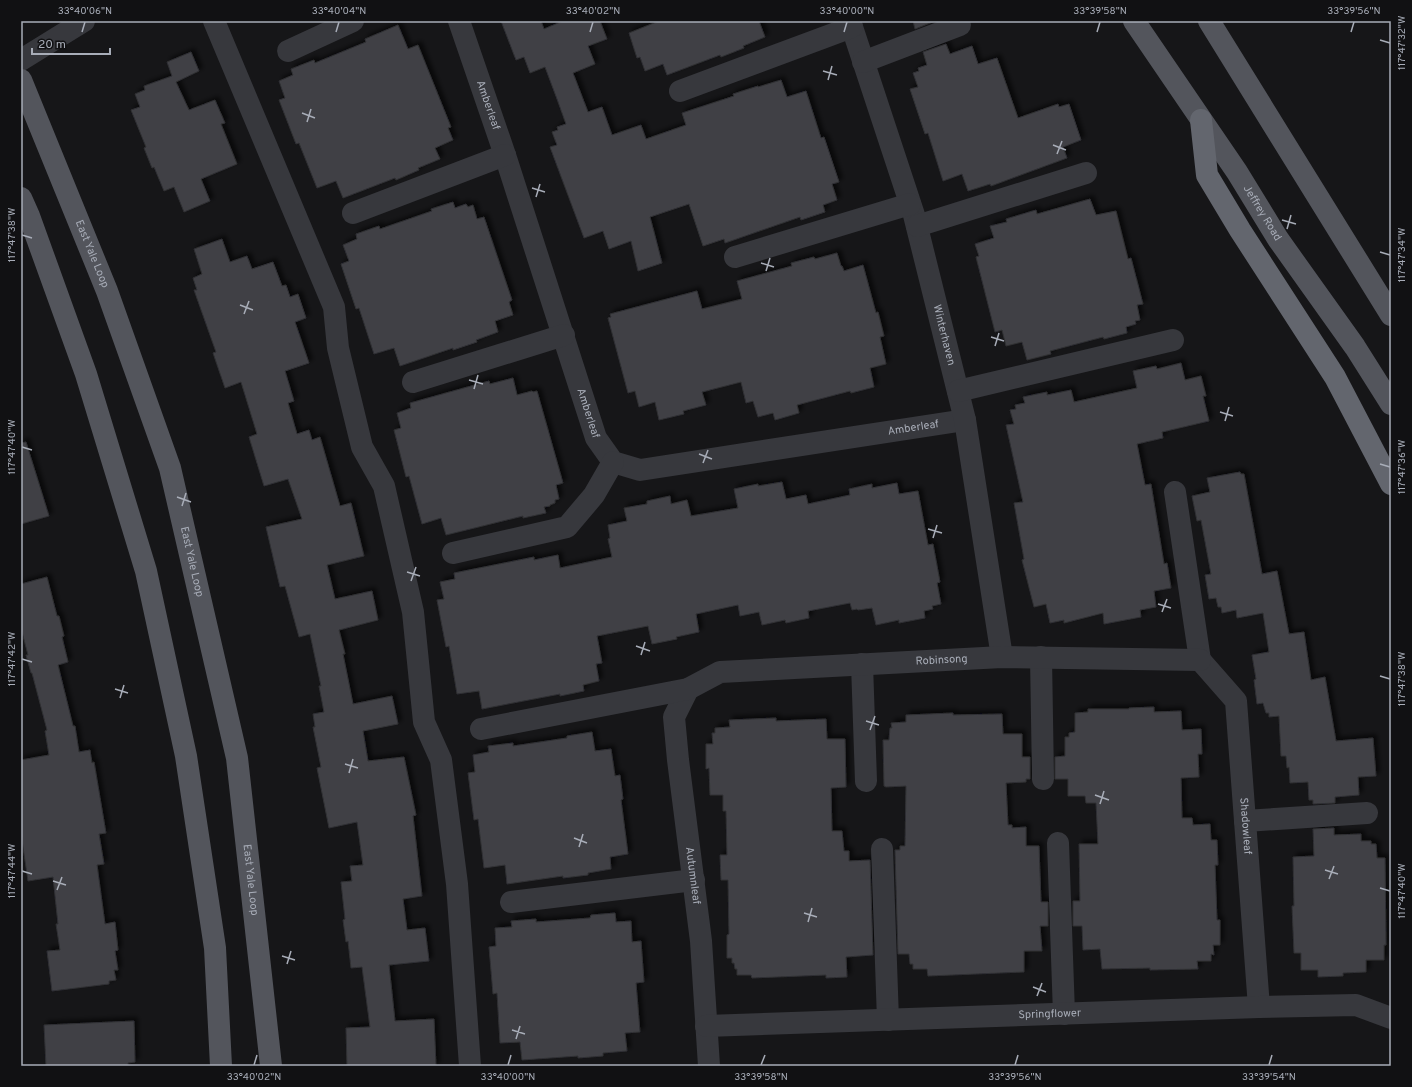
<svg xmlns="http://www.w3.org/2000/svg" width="1412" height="1087" viewBox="0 0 1412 1087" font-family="Overpass,sans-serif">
	<defs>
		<filter id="shadow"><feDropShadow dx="3.5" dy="-3.5" stdDeviation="2" flood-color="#0009"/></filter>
	</defs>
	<rect width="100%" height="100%" fill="#161618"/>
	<!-- building -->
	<g fill="#404145" stroke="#303034" filter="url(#shadow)">
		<polygon points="501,21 541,21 544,29 563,21 600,21 607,39 588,46 595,64 573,73 588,112 602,107 612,135 641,125 646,139 686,125 682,113 734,96 733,94 758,86 758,87 781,80 787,97 806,91 821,138 824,137 839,182 832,184 837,200 823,205 825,212 801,220 800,217 725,243 724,239 703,246 689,204 650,217 654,232 662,263 638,271 631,241 609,249 603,231 584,238 550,147 557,145 552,132 558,130 557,127 566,124 557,99 545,67 530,73 524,57 516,60"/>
		<polygon points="659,21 759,21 765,37 743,46 744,48 721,57 720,55 667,75 663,64 645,71 640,57 637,58 629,33"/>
		<polygon points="913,21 935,21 915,29"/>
		<polygon points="398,25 408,49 418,45 451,127 448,128 453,140 435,148 440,159 418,168 419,170 396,180 395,178 343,198 336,181 317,188 299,143 296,144 279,100 285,98 279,81 293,75 291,69 314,60 315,63 366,42 365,39"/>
		<polygon points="946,44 950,54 972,46 978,64 997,58 1018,118 1058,104 1059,107 1069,104 1081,140 1063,147 1067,158 991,186 990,184 968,191 962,174 943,181 928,133 925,134 910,89 918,87 913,73 919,71 918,68 927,65 923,52"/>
		<polygon points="191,52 199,71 176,82 189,110 215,100 225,123 221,124 237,164 201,179 210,201 184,212 174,187 164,191 154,167 152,168 144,148 146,147 131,110 140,107 135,94 145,90 144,86 172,76 167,62"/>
		<polygon points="1090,199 1096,215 1116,211 1128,259 1131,258 1143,304 1137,305 1140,320 1135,321 1136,324 1126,327 1127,333 1104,339 1103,337 1050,351 1051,354 1027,360 1022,342 1006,346 1002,330 995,332 976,257 979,256 975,244 994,238 990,226 1007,222 1006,219 1036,210 1037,214"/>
		<polygon points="453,202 455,208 466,204 468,207 473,205 477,219 484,217 512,300 509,302 513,315 495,321 498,332 476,340 477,342 453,350 453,348 400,366 394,348 374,354 359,308 356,309 341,264 349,261 343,245 357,239 356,234 379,226 380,229 432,211 431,209"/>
		<polygon points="222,239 230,262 247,256 252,269 273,262 282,286 286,285 290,297 298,294 306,318 295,322 309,363 285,371 294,401 288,403 297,434 309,430 312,440 320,437 340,506 351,503 364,556 327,565 335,599 372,591 378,620 339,630 345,654 343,654 353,704 392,696 398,724 363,731 368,761 404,757 416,815 413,816 422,896 403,899 407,930 425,928 429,961 389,965 395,1021 434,1019 436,1066 347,1066 346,1028 370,1027 362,967 351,968 348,941 346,942 343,920 345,919 341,882 352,881 350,866 363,865 357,822 329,828 317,768 321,767 313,727 315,727 313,714 324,712 319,686 321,686 310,634 299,637 285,586 280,587 266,527 302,519 288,479 264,486 249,437 257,434 241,382 225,388 213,353 216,352 194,290 197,290 193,278 202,274 194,249"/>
		<polygon points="837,253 841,266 842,266 844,271 863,265 876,313 878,312 884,336 880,337 886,364 870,368 874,387 851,393 850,391 797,405 799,413 775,420 773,413 758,417 753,401 746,403 741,382 702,392 706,405 683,411 684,414 659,420 655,402 639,407 635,391 628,393 608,318 611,317 610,314 697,291 702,309 742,299 737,281 792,266 791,263 814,257 815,259"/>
		<polygon points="1181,363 1185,380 1201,376 1206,396 1203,396 1209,421 1162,432 1163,438 1137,444 1145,485 1151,484 1164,564 1167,563 1171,588 1154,591 1156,607 1140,610 1141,617 1104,624 1103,613 1064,623 1064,620 1050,623 1046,604 1034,607 1022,560 1024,559 1014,503 1023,502 1006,425 1014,424 1010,410 1016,409 1015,405 1025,403 1023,397 1047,392 1047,395 1071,390 1074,402 1137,388 1133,371 1156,366 1157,369"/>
		<polygon points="513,378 517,395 532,391 533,392 537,391 563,483 556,485 559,499 555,500 555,503 550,505 550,506 544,507 546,513 523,518 523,516 446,535 441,518 422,524 409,476 406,477 394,430 401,428 397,413 411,408 410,403 489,381 490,384"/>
		<polygon points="26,442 49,516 21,524 21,443"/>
		<polygon points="1240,472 1241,474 1244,474 1262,574 1277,571 1289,634 1304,632 1311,680 1325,677 1336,741 1373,738 1376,776 1358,777 1359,795 1335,797 1335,803 1313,804 1313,800 1309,800 1308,782 1290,783 1289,767 1287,768 1286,756 1281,756 1279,716 1269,717 1269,713 1266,713 1263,703 1257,704 1254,680 1256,679 1252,655 1269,652 1263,613 1237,618 1236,610 1222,613 1221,607 1218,607 1216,598 1209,599 1205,575 1211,574 1201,520 1197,521 1192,496 1210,492 1207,478"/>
		<polygon points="782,482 786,499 806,495 808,504 850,495 849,489 872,484 872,488 897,483 899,494 918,491 928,545 933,544 940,582 937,583 941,604 932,606 933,609 924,611 925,618 899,623 899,620 876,625 872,608 858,610 857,609 852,610 850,603 808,611 809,618 786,623 785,620 762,625 759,612 740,616 738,605 696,614 699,632 676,637 677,639 652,644 648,626 597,636 602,663 596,664 599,681 583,685 584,691 560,696 560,694 482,709 479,691 457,694 449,646 446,647 437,600 444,599 440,582 455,579 454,573 534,557 534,560 558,555 560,568 612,557 608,539 610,538 608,525 627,521 624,508 647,504 647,501 670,496 671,504 687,500 691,516 738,508 734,489 758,484 758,486"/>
		<polygon points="47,577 57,616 59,616 64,636 62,637 68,662 58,665 73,726 75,726 79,752 90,750 92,763 94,762 106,833 99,834 104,864 97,865 105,924 115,922 118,950 115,951 118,970 114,970 116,980 109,981 109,984 52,991 47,951 60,950 56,924 58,924 53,877 28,881 21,833 21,760 49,755 45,731 47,730 32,673 31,673 26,655 28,655 21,628 21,584"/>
		<polygon points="1154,707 1154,712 1181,711 1182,730 1201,729 1202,754 1198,754 1199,777 1181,778 1182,818 1192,818 1193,825 1210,824 1211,840 1217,840 1218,865 1215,865 1217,920 1220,920 1220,945 1213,945 1214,955 1211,954 1211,961 1197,961 1198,969 1150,970 1150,968 1102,969 1100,949 1083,950 1082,926 1073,926 1073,901 1080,901 1079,844 1098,844 1096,803 1086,803 1085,796 1068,796 1068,779 1055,779 1055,757 1065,756 1065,737 1069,737 1069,733 1075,732 1075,713 1088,712 1088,709 1129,709 1129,708"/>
		<polygon points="953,713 953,715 1002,714 1003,734 1022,734 1022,757 1030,757 1030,779 1026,779 1026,782 1006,783 1008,825 1012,825 1012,828 1026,827 1026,846 1039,846 1041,902 1048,902 1048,926 1040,926 1042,951 1024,951 1024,972 928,976 927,969 913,969 913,964 910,964 909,954 898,954 895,850 900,850 900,846 905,846 906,786 886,787 884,786 883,740 889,740 890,728 892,728 891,723 906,722 906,715"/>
		<polygon points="776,718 776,721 826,719 827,739 845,739 846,787 831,788 832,831 842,831 844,851 849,851 849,861 870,860 873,955 846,957 847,977 826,978 826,975 752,978 751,975 737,975 737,969 735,969 734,963 732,963 732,958 727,958 727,935 729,934 728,880 721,880 720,855 727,855 726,811 723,811 723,795 710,795 709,768 706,769 706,744 713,744 712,733 715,733 715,728 730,727 729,720"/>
		<polygon points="592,732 595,751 611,749 615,776 620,775 623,799 621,800 628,854 610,857 611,869 588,873 588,875 563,878 563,876 507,884 505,865 484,868 478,819 474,820 468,773 475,772 473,755 489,752 488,746 513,743 513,746 567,738 567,736"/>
		<polygon points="1334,828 1334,835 1361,834 1361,841 1371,841 1371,844 1376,844 1377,858 1385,858 1386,945 1384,945 1384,960 1366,960 1366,972 1343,973 1343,976 1318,977 1318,970 1301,970 1301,953 1294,953 1292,906 1294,906 1293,857 1314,856 1313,829"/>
		<polygon points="615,913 616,922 631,921 632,942 641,941 644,982 636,983 640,1032 625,1033 627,1051 603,1053 603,1056 578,1058 578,1056 522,1060 520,1042 500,1043 497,993 493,994 489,947 496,946 495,928 512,927 511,921 536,919 536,922 590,918 591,915"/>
		<polygon points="134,1021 135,1062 128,1063 128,1066 46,1066 44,1025"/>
	</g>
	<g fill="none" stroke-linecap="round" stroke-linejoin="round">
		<!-- minor -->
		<g stroke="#37383d" stroke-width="22">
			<polyline points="214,21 334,307 338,348 362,447 384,486 413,612 424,722 441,760 457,884 470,1066"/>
			<path id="s1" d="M459 21 505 155 596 438 613 462 640 470 965 420"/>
			<path id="s2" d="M850 21 914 215 965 420 1002 657"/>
			<polyline points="288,51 353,21"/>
			<polyline points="21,60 84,21"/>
			<polyline points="863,62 960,25"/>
			<polyline points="680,91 852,27"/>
			<polyline points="353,213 505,155"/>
			<polyline points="917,226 1086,173"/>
			<polyline points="735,257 910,204"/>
			<polyline points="413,382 564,335"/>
			<polyline points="958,391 1173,340"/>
			<polyline points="1175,492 1200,660"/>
			<polyline points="453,553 567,527 594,495 613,462"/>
			<polyline points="1041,657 1043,779"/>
			<path id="s3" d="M1200 660 1236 701 1259 1007"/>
			<polyline points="862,664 866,781"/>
			<path id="s4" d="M688 689 674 717 678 760 701 941 709 1066"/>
			<path id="s5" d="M481 729 688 689 720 672 1002 657 1200 660"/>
			<polyline points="1245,821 1367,813"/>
			<polyline points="1058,843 1064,1014"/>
			<polyline points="882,849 888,1020"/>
			<polyline points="511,902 694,880"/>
			<path id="s6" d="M706 1026 1259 1007 1356 1005 1391 1018"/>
		</g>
		<!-- major -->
		<g stroke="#53555c" stroke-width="22">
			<path id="s7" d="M1134 21 1237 172 1278 239 1355 347 1391 404"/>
			<polyline points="1209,21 1391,315"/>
			<path id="s8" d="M21 80 107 291 170 468 237 758 271 1066"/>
			<polyline points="21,198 29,216 86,374 146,571 186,756 215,948 221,1066"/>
		</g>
		<!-- highway -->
		<polyline stroke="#63666e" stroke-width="22" points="1201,120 1207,175 1240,230 1335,377 1391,484"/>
	</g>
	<!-- ticks -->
	<path fill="none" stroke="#a8adb8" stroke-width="1.5" d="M82 32 85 22M336 32 339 22M590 32 593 22M844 32 847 22M1097 32 1100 22M1351 32 1354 22M1380 40 1390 43M823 71 837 75M828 80 832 66M302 113 315 118M307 122 311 109M1053 145 1066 150M1057 154 1062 141M532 188 545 192M536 197 540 184M1282 220 1296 224M1287 229 1291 215M22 235 32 238M1380 252 1390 255M761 263 774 267M766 271 770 258M240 305 253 310M244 314 249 301M991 337 1004 341M995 346 999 333M469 380 483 384M474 389 478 375M1220 412 1233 416M1225 421 1229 407M22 447 32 450M699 454 712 459M703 463 708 450M1380 464 1390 467M177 497 191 502M182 506 186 493M928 529 942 533M933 538 937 525M407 572 420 576M411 581 416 567M1158 604 1171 608M1162 612 1167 599M636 646 650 651M641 655 645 642M22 659 32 662M1380 676 1390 679M115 689 128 693M120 698 124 685M866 721 879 725M870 730 875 716M345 764 358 768M349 773 353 759M1095 795 1109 800M1100 804 1104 791M574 838 587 843M579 847 583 834M1325 870 1338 874M22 871 32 874M1329 879 1334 866M53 881 66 885M1380 888 1390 891M57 890 62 877M804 913 817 917M808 922 812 908M282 956 295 960M287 964 291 951M1033 987 1046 992M1037 996 1042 983M512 1030 525 1034M516 1039 520 1026M254 1065 257 1055M508 1065 511 1055M761 1065 765 1055M1015 1065 1018 1055M1269 1065 1272 1055"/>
	<g text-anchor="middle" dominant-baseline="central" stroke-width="3" stroke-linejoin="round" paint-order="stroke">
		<!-- street labels -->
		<g font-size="11" fill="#a8adb8" stroke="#111113">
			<text stroke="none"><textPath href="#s1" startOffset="89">Amberleaf</textPath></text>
			<text stroke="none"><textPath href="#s7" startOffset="231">Jeffrey Road</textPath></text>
			<text stroke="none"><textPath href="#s8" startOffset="188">East Yale Loop</textPath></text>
			<text stroke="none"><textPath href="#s2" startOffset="328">Winterhaven</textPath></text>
			<text stroke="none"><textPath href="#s1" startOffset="413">Amberleaf</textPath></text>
			<text stroke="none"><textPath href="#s1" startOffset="773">Amberleaf</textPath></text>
			<text stroke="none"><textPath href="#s8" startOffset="512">East Yale Loop</textPath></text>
			<text stroke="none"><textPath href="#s5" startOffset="469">Robinsong</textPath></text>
			<text stroke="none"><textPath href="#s3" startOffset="180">Shadowleaf</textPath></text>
			<text stroke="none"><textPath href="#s4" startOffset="191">Autumnleaf</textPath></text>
			<text stroke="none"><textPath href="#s8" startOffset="836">East Yale Loop</textPath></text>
			<text stroke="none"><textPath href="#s6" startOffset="344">Springflower</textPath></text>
		</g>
	</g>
	<!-- border -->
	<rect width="1412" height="1087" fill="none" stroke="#111113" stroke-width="44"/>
	<!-- scale -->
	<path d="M32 48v6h78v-6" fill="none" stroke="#a8adb8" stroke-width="2"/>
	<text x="38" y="48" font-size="12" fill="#a8adb8" stroke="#111113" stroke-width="3" paint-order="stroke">20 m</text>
	<rect x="22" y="22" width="1368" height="1043" fill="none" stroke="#a8adb8" stroke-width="1.5"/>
	<g font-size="10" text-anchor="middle" fill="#a8adb8">
		<text x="85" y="14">33°40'06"N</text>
		<text x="339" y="14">33°40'04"N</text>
		<text x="593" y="14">33°40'02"N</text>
		<text x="847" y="14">33°40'00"N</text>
		<text x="1100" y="14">33°39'58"N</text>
		<text x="1354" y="14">33°39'56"N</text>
		<text transform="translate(1401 43) rotate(-90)" y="4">117°47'32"W</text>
		<text transform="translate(11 235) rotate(-90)" y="4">117°47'38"W</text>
		<text transform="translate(1401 255) rotate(-90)" y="4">117°47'34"W</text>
		<text transform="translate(11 447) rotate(-90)" y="4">117°47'40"W</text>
		<text transform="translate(1401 467) rotate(-90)" y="4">117°47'36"W</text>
		<text transform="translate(11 659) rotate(-90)" y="4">117°47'42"W</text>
		<text transform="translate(1401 679) rotate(-90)" y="4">117°47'38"W</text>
		<text transform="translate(11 871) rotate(-90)" y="4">117°47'44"W</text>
		<text transform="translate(1401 891) rotate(-90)" y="4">117°47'40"W</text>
		<text x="254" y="1080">33°40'02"N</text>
		<text x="508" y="1080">33°40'00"N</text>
		<text x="761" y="1080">33°39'58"N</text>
		<text x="1015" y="1080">33°39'56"N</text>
		<text x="1269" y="1080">33°39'54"N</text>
	</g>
</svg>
